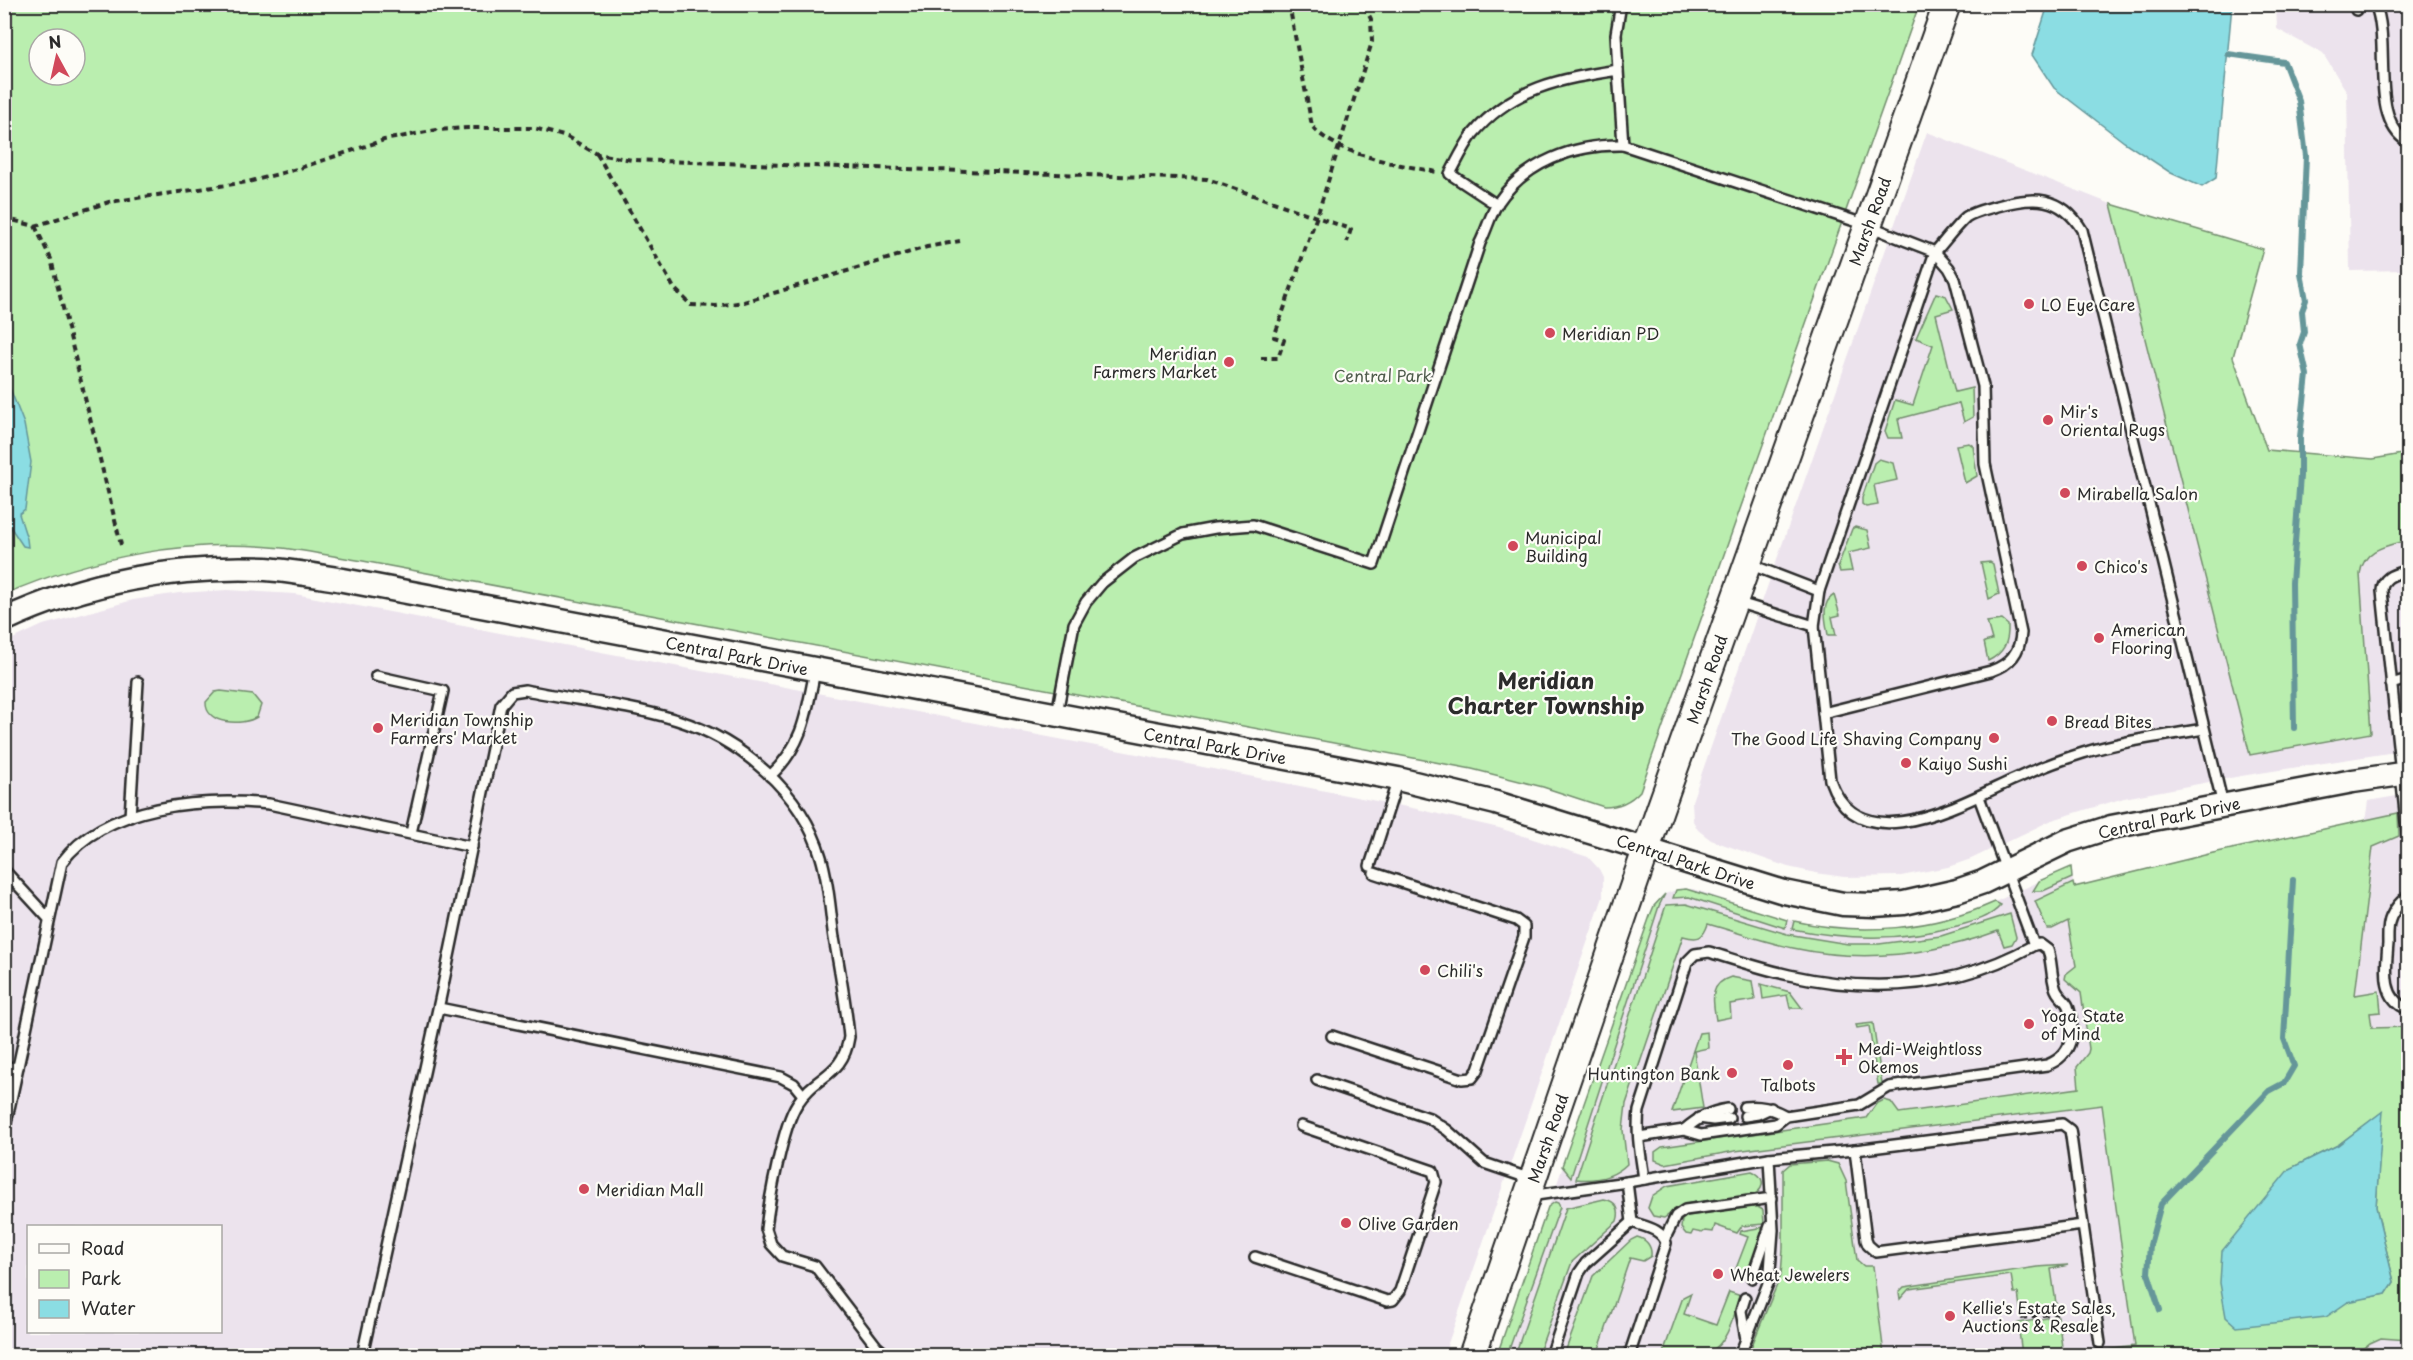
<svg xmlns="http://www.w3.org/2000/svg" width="2413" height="1360" viewBox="0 0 2413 1360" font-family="'Playpen Sans',sans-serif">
	<rect width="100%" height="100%" fill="#fdfcf7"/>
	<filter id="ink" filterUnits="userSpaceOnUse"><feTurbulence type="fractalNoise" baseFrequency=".0167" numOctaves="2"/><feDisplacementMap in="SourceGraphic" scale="12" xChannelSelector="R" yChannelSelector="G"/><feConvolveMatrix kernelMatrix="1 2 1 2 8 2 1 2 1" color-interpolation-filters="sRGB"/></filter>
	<g filter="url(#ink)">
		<!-- built -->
		<g fill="#ece3ed" fill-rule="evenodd">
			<polygon points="2276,5 2408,5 2408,270 2350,271 2347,92 2323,54 2277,29"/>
			<polygon points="1927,132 2111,204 2207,586 2408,524 2408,750 2241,776 2124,798 2052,820 1971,859 1948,867 1901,876 1844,877 1816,873 1788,867 1711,840 1698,830 1693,821 1692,801"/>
			<path d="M227 590 295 594 1096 746 1417 809 1499 828 1588 857 1599 869 1603 877V897L1444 1355H5L4 643 43 625 133 600 179 593ZM28 1226H220V1332H28Z"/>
			<polygon points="2408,794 2408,1038 2332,1048 2368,801"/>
			<polygon points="2071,867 2136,1355 1497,1356 1651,913 1654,906 1665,894 1679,889 1693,889 1776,917 1807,924 1871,929 1902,927 1931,923 1986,906"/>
			<polygon points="2408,1328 2408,1355 2276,1356 2343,1346"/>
		</g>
		<!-- green -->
		<g fill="#baeeaf" stroke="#728c6d" stroke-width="1.5" fill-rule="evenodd">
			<path d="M5 5H1919L1640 791C1630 802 1619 807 1604 807L1543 787 1472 769 363 561C336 557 309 551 282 548 188 538 90 557 5 594ZM39 39H75V75H39Z"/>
			<path d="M2111 204 2263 249 2233 357 2267 450 2373 459 2408 453V540C2387 546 2364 548 2360 574L2371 733 2250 755Z"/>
			<polygon points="1936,293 1946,296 1953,309 1936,314 1955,392 1972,388 1973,417 1964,422 1959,403 1898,419 1902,438 1888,438 1885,431 1895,400 1913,405 1933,345 1916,338"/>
			<polygon points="1969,443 1973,446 1977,476 1965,483 1956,445"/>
			<polygon points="1879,459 1893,463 1897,480 1874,485 1878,505 1866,507 1862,504 1862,498 1874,463"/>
			<polygon points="1855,527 1867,530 1871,548 1848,553 1852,571 1840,572 1838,566 1852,529"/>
			<polygon points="1990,562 1993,564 1999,594 1989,599 1981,563"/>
			<path d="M1834 595 1840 615 1832 617 1836 635H1828C1826 622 1820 603 1834 595Z"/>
			<path d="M2002 620 2008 625C2009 642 2004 653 1988 661L1984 642 1992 640 1987 622Z"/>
			<path d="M221 691 253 695 261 705 257 717C243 726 205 725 206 702L215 692Z"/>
			<path d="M2398 813 2399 836 2373 847 2355 995 2379 991 2381 1012 2370 1013 2372 1028 2408 1027V1340L2381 1338 2370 1343 2354 1356 2315 1355 2314 1350 2276 1356 2070 1355 2135 1346 2102 1105 1735 1151 1665 1164 1655 1160V1152L1662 1147 1866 1118 1876 1104 1884 1100 1891 1102 1899 1113 2079 1088 2077 1067 2088 1053 2089 1049 2081 993 2065 979 2066 974 2076 966 2068 921 2052 929H2047L2035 901 2073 883 2074 887 2213 853ZM2382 1112 2376 1207 2394 1282 2386 1294 2348 1301 2289 1169 2338 1145Z"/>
			<polygon points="2071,867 2072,878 2043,891 2033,891 2039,881"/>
			<polygon points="1686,889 1787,920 1785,928 1689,897 1673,898 1676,890"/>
			<polygon points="1665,894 1659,906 1571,1177 1562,1166 1651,913 1654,906"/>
			<path d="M1995 902 2001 905C1990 918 1973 922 1957 926 1901 941 1848 940 1792 929L1794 921C1860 936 1933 930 1995 902Z"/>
			<path d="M1686 904 1787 934 1848 944H1879L1941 936 2010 914 2016 937 2012 944 2004 946 1998 931C1932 955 1862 963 1793 948 1764 942 1737 932 1708 924 1703 939 1698 940 1683 936L1626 1104 1623 1130 1627 1164C1613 1178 1595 1181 1576 1179L1666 905Z"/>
			<path d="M1731 977 1752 981 1755 1000 1730 1004 1731 1017 1716 1020C1713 1001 1708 984 1731 977Z"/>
			<polygon points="1761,984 1790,992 1802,1008 1790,1008 1787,995 1763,999"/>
			<polygon points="1873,1023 1882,1084 1878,1084 1869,1026 1857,1028 1856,1025"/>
			<polygon points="1707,1032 1708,1048 1694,1051 1703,1108 1672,1112 1699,1033"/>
			<polygon points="1827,1161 1838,1164 1846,1181 1857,1260 1864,1266 1873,1266 1884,1355 1748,1355 1781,1275 1783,1248 1783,1170 1790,1164"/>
			<path d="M1752 1171C1764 1176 1766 1187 1755 1194L1690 1203 1681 1206 1664 1218 1653 1216 1648 1208 1652 1196 1667 1186Z"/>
			<path d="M1604 1199C1616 1201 1621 1209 1617 1221L1572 1262 1538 1355H1515L1566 1208Z"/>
			<polygon points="1555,1202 1558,1203 1560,1207 1507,1355 1497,1355 1548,1207"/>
			<polygon points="1756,1206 1763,1210 1764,1224 1742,1226 1737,1233 1715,1225 1713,1232 1705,1231 1702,1233 1693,1231 1691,1235 1686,1234 1681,1228 1682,1220 1687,1216"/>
			<polygon points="1764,1227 1748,1276 1735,1271 1748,1237 1740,1234 1741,1231"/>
			<path d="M1637 1237C1646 1239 1652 1246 1651 1256L1643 1261 1630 1258 1597 1355H1564L1593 1276 1631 1240Z"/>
			<polygon points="2068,1265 2051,1269 2057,1310 2021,1315 2018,1293 2014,1293 2011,1275 1909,1289 1900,1299 1899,1292 1904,1287 2037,1267"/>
			<path d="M1729 1292 1741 1296C1733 1317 1727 1351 1700 1355 1688 1357 1674 1355 1662 1356L1683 1297 1691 1293 1684 1314 1716 1325Z"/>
			<polygon points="2058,1316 2063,1355 2022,1355 2018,1323"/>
		</g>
		<!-- water -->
		<g fill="#8bdde3" stroke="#659699" stroke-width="1.5">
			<polygon points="2048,5 2232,5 2216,178 2202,187 2171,173 2124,142 2054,88 2032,55"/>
			<polygon points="5,381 9,386 24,424 31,462 25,509 19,514 27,539 28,547 23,546 5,519"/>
			<polygon points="2383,1111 2376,1207 2394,1282 2386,1294 2348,1302 2326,1317 2237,1327 2226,1317 2220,1283 2222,1251 2289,1169 2338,1145"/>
		</g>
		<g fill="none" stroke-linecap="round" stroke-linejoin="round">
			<!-- stream -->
			<g stroke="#659699" stroke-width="6">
				<polyline points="2228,54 2284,62 2299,101 2306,156 2301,273 2306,300 2302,311 2304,332 2300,344 2307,375 2300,437 2300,476 2292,583 2294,728"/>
				<polyline points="2160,1310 2148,1273 2150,1245 2161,1204 2269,1091 2284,1083 2294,1066 2284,1039 2293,880"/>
			</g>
			<defs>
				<g id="service">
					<path d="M2375 4C2392 43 2368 118 2408 142"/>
					<polyline points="2356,10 2359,4"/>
					<polyline points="1618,70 1616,34 1621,4"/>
					<path d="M1497 205 1450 174C1457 161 1464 146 1473 134 1512 87 1561 79 1618 70L1623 145"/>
					<polyline points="1749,564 1819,591"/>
					<path d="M2408 570C2396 574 2382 576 2382 591L2408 841"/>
					<polyline points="1736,602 1814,626"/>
					<polyline points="376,676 443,691 411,833"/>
					<polyline points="2391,684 2408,679"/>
					<path d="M1057 713 1074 624 1086 602 1102 583 1134 558 1183 534 1215 528 1253 525 1374 564 1480 243C1486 231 1490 216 1497 204 1525 162 1574 144 1623 145L1867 225 1904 240 1935 252 1949 268 1955 279 1983 386 1985 464 2021 633C2020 653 2009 665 1991 671L1823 713"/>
					<path d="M2203 729C2163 736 2122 741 2083 753 2060 760 2037 769 2015 779 1963 802 1859 864 1830 780L1814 626 1819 591 1935 252C1945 241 1955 227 1966 217 1975 211 1987 209 1997 206 2033 196 2061 195 2082 230L2223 805"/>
					<path d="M770 776C803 746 807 712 815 670"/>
					<polyline points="1979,797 2034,945"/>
					<polyline points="130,817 138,682"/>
					<polyline points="1370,866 1398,779"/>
					<polyline points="4,870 49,919"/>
					<path d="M2408 896C2401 901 2395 908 2391 917 2387 925 2388 935 2388 944 2386 968 2381 999 2408 1009"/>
					<polyline points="439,1008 781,1077 794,1084 803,1095"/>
					<polyline points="1332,1036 1462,1079 1472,1078 1478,1070 1524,937 1524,926 1516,920 1374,873"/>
					<polyline points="4,1068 18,1067"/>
					<polyline points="1317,1080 1429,1118 1447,1130 1484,1163 1531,1179"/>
					<path d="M1744 1107C1760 1105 1771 1108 1786 1116"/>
					<polyline points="1745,1116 1758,1114 1771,1108"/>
					<polyline points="1699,1118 1713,1120 1729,1118"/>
					<path d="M1684 1130C1698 1118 1709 1112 1728 1109"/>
					<path d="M4 1132 62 862C106 804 202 798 269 804L472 847"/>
					<path d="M1639 1137 1684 1130 1701 1135 1776 1124 1786 1116 1859 1105 1889 1087 2047 1065C2073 1055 2076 1031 2068 1006 2065 999 2057 996 2055 987 2051 975 2052 962 2048 950L2040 944 2034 945C1958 988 1874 994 1789 975 1762 969 1735 960 1709 952L1695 954 1687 962 1639 1111C1636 1133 1641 1157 1644 1179"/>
					<polyline points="1855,1150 2062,1124 2070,1130 2071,1136 2083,1225"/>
					<polyline points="1627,1182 1632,1222"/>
					<polyline points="1529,1196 1627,1182 1769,1158 1855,1150 1866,1240 1868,1245 1876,1252 2083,1225 2100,1343"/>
					<polyline points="1665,1238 1676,1216 1685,1210 1772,1198"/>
					<polyline points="1255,1257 1387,1301 1393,1300 1400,1291 1436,1182 1433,1171 1301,1126"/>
					<polyline points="1752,1278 1770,1226"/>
					<polyline points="1745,1298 1741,1311 1746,1339"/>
					<path d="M362 1356 441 995 501 705 512 692 525 690C575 700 628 705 677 720 741 740 802 792 821 857 829 883 830 911 834 938 840 971 846 1004 849 1037 843 1077 816 1074 797 1104 783 1125 769 1201 766 1229L771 1244 782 1256 815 1266 877 1347 888 1356"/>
					<polyline points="1551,1356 1579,1273 1586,1263 1632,1222"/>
					<path d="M1629 1356 1666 1243C1662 1229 1645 1227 1632 1222"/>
					<polyline points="1737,1356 1743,1347 1769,1281 1770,1271 1773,1230 1769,1158"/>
				</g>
				<path id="tertiary" d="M4 620C85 582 177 565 266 569 292 571 318 576 343 580L1398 779 1496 803 1784 892 1843 904 1874 905 1904 903 1957 891 1983 882 2067 841 2111 827 2353 781 2408 773"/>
				<polyline id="secondary" points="1472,1356 1660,809 1947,4"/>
			</defs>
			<!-- service casing -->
			<use href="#service" stroke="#2b2b2b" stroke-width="14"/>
			<!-- tertiary casing -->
			<use href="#tertiary" stroke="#2b2b2b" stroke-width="27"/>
			<!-- secondary casing -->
			<use href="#secondary" stroke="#2b2b2b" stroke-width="30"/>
			<!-- path -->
			<g stroke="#2b2b2b" stroke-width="4" stroke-dasharray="6 4.5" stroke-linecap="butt">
				<path d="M1289 4 1312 126C1335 155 1401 165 1437 172"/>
				<polyline points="597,154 674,288 691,305 716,306 744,302 927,247 960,241"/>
				<polyline points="4,218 35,226 109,202 248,182 297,169 384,140 437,130 468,128 534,128 567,137 597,154 632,160 1207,179 1351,229 1347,242"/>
				<polyline points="35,226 51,259 121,545"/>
				<polyline points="1261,358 1278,358 1284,340 1274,337 1318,213 1372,42 1371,19 1363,4"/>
				<polyline points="2021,1318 2057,1313"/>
			</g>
			<!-- service -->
			<use href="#service" stroke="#fdfcf7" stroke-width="9"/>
			<!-- tertiary -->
			<use href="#tertiary" stroke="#fdfcf7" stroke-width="22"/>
			<!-- secondary -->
			<use href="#secondary" stroke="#fdfcf7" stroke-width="26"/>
		</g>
	</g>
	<!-- markers -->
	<g fill="#d1495b" stroke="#fdfcf7" stroke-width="2">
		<circle cx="2029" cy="304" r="6"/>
		<circle cx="1550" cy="333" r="6"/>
		<circle cx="1229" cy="362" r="6"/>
		<circle cx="2048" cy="420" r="6"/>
		<circle cx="2065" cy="493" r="6"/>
		<circle cx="1513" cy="546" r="6"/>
		<circle cx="2082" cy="566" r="6"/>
		<circle cx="2099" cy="638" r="6"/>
		<circle cx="2052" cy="721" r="6"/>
		<circle cx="378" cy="728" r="6"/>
		<circle cx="1994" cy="738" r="6"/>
		<circle cx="1906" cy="763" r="6"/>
		<circle cx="1425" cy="970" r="6"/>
		<circle cx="2029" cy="1024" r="6"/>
		<path d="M1841 1048h6v6h6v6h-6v6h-6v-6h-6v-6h6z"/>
		<circle cx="1788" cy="1065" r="6"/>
		<circle cx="1732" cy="1073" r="6"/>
		<circle cx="584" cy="1189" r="6"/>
		<circle cx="1346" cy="1223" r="6"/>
		<circle cx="1718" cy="1274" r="6"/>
		<circle cx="1950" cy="1316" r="6"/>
	</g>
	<g text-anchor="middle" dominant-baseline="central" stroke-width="4.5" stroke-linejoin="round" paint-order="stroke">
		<!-- street labels -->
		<g font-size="16" fill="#2b2b2b" stroke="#fdfcf7">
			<text transform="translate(1869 221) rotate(-70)">Marsh Road</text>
			<text transform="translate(737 655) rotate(11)">Central Park Drive</text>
			<text transform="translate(1706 679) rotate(-71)">Marsh Road</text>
			<text transform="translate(1215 745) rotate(10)">Central Park Drive</text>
			<text transform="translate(2169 817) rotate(-12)">Central Park Drive</text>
			<text transform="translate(1686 861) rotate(18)">Central Park Drive</text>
			<text transform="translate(1547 1138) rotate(-71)">Marsh Road</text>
		</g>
		<!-- poi labels -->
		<g font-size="16" fill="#2b2b2b" stroke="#fdfcf7" text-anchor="start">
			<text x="2041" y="304">LO Eye Care</text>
			<text x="1562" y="333">Meridian PD</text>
			<text x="1217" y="353" text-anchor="end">Meridian<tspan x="1217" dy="18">Farmers Market</tspan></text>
			<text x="2060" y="411">Mir's<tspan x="2060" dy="18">Oriental Rugs</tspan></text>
			<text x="2077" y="493">Mirabella Salon</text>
			<text x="1525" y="537">Municipal<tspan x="1525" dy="18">Building</tspan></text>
			<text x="2094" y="566">Chico's</text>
			<text x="2111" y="629">American<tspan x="2111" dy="18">Flooring</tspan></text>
			<text x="390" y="719">Meridian Township<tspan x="390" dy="18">Farmers' Market</tspan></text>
			<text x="2064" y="721">Bread Bites</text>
			<text x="1982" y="738" text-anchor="end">The Good Life Shaving Company</text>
			<text x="1918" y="763">Kaiyo Sushi</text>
			<text x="1437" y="970">Chili's</text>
			<text x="2041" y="1015">Yoga State<tspan x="2041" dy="18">of Mind</tspan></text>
			<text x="1858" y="1048">Medi-Weightloss<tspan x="1858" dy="18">Okemos</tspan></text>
			<text x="1720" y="1073" text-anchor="end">Huntington Bank</text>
			<text x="1788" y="1084" text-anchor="middle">Talbots</text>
			<text x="596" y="1189">Meridian Mall</text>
			<text x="1358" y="1223">Olive Garden</text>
			<text x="1730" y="1274">Wheat Jewelers</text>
			<text x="1962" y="1307">Kellie's Estate Sales,<tspan x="1962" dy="18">Auctions &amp; Resale</tspan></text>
		</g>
		<!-- park labels -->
		<g font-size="16" fill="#4f5c4c" stroke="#fdfcf7">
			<text x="1383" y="375">Central Park</text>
		</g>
		<!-- district labels -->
		<g font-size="22" font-weight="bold" fill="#2b2b2b" stroke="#fdfcf7">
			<text x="1546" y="679">Meridian<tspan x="1546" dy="25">Charter Township</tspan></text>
		</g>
	</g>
	<!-- margin -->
	<rect width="2413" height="1360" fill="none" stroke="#fdfcf7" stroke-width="24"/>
	<rect x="12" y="12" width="2389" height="1336" fill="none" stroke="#2b2b2b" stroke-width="2" filter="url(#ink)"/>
	<!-- legend -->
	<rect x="27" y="1225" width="195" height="108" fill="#fdfcf7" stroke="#a9a8a5" stroke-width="1.5"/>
	<rect x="39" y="1244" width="30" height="9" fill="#fdfcf7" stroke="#a9a8a5" stroke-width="1.5"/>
	<text x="81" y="1255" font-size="18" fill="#2b2b2b">Road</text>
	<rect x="39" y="1270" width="30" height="18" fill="#baeeaf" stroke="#a9a8a5" stroke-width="1.5"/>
	<text x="81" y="1285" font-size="18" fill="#2b2b2b">Park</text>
	<rect x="39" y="1300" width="30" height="18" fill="#8bdde3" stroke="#a9a8a5" stroke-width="1.5"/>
	<text x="81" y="1315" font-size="18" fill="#2b2b2b">Water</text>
	<!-- north arrow -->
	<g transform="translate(57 57) rotate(352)"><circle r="28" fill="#fdfcf7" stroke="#a9a8a5" stroke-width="1.5"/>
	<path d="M0-4.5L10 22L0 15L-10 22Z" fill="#d1495b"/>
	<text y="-9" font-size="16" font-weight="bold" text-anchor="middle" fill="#2b2b2b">N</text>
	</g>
</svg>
